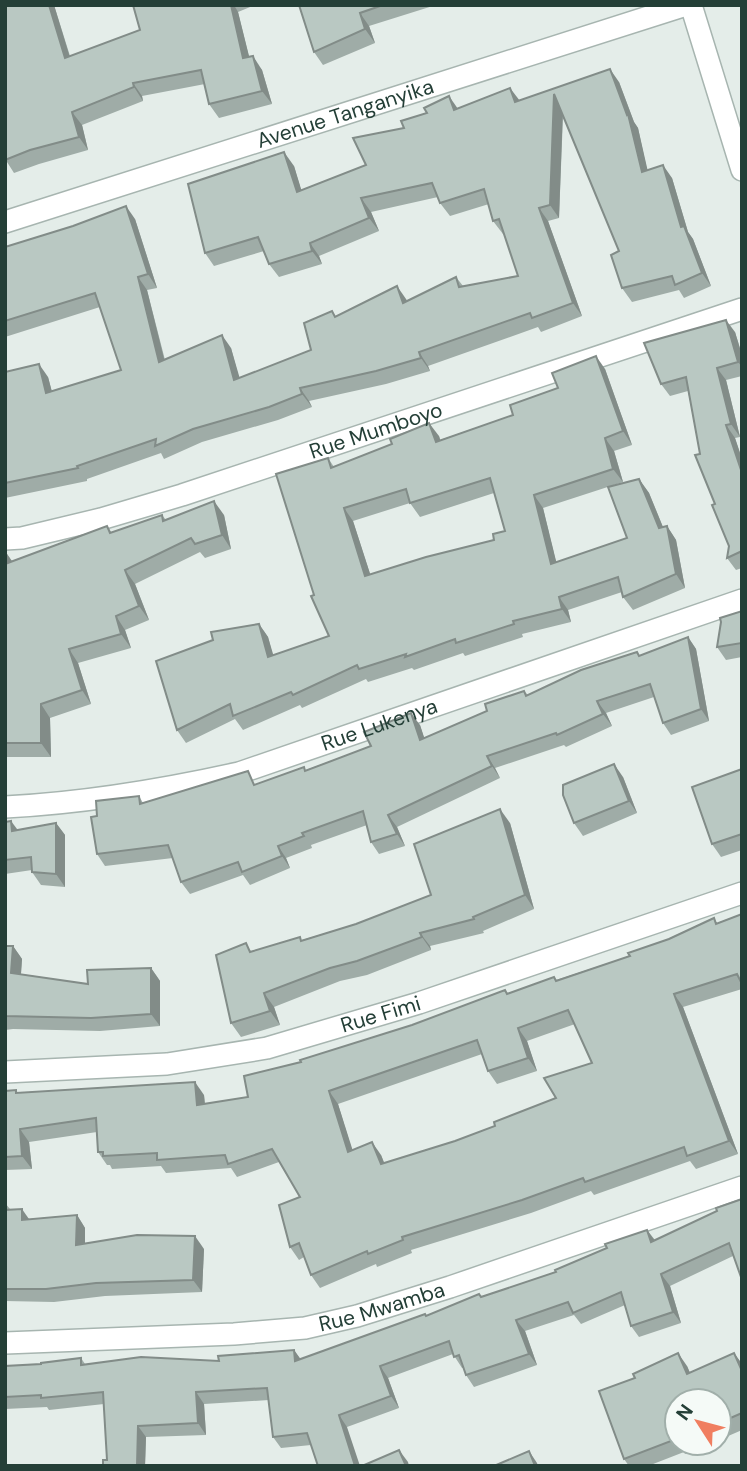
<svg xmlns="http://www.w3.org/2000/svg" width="747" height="1471" viewBox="0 0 747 1471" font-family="'DM Sans',sans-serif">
	<rect width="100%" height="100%" fill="#e4ede9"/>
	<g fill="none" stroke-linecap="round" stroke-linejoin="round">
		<defs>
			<g id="street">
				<polyline points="691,5 742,170"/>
				<path id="s1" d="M5 222 686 5"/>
				<path id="s2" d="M5 539 22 538 101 519 182 495 742 309"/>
				<path id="s3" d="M5 807C85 803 162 790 239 773L742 600"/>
				<path id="s4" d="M5 1072 167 1064 267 1048 419 1003 742 893"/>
				<path id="s5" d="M5 1343 234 1334 305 1328 357 1316 450 1287 742 1187"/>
			</g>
		</defs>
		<!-- street casing -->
		<use href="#street" stroke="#a7b5b0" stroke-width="24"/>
		<!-- street -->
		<use href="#street" stroke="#fff" stroke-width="21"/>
	</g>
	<!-- wall -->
	<g fill="#9faca7" fill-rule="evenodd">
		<polygon points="5,5 54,5 70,56 140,30 133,5 255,5 238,12 249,57 262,70 272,104 219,118 209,104 205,84 142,96 143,101 82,125 88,150 39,164 14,173 7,162 5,163"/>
		<polygon points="299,5 436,5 369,26 375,43 323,65 314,52"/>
		<polygon points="619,82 634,122 638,128 647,170 672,178 688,232 693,239 711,286 684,298 679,290 632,302 622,288 619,251 563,116 559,218 548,221 582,316 541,332 538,327 428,366 430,371 386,384 309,401 312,407 278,420 202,442 164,459 161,453 87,479 87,481 5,498 5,372 48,377 52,392 121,370 100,307 5,337 5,247 135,219 157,288 147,290 165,360 231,348 239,378 311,350 332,311 336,317 406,299 407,301 456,277 463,286 518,276 504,234 503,234 493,221 489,204 450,216 440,203 438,197 371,212 379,231 319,256 322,264 279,277 269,264 264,251 214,266 205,253 294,166 301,190 366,165 404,128 458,109 519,100"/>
		<polygon points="735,332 742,355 742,376 726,380 740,437 735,438 742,459 742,568 736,570 727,558 729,546 700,454 688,391 670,396 661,384"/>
		<path d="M605 369 632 445 614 451 623 482 543 508 556 562 627 538 639 479 649 493 663 527 667 526 676 540 685 588 633 610 623 597 622 592 568 610 571 622 522 634 523 637 465 656 463 653 414 670 412 668 368 682 366 679 302 708 300 705 243 730 235 719 186 743 177 730 259 624 268 637 273 656 329 636 314 595 328 458 334 467 439 436 440 440 513 415 558 388ZM494 493 505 531 494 540 370 574 353 521 410 503 420 517Z"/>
		<polygon points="162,515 166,520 224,515 231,549 205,558 200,552 135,584 149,620 125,630 131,648 78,663 91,704 50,718 51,757 5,757 5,551 12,561 107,526 112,533"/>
		<polygon points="742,611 742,657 726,660 717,647"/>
		<polygon points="688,637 696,649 709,721 671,735 663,723 654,697 606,713 612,726 566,747 564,745 495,768 500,778 397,827 405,846 379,854 371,842 367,825 311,845 312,848 286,858 290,868 250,885 243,875 190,894 181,882 173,858 105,866 97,854 97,816 139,796 143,803 257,784 306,770 371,746 420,725 424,738 487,711 524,691 528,695 640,656"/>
		<polygon points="742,769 742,850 721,857 712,844"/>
		<polygon points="623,777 637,813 583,836 574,823"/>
		<polygon points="5,822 17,830 56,823 65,835 65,887 41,885 32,872 32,870 5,874"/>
		<polygon points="510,823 534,909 483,931 484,933 430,946 431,950 367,975 340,981 274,1007 280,1025 241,1037 231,1023 252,951 302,940 356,924 431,895"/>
		<path d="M742 914V989L683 1007 738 1154 696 1169 690 1161 594 1195 591 1191 531 1213 411 1250 412 1253 377 1267 376 1264 320 1288 311 1275 304 1257 299 1260 290 1247 300 1197 279 1162 237 1177 231 1168 166 1173 161 1166 112 1169 110 1165H107L98 1152 97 1132 29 1142 32 1169 5 1170V1091L16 1090 18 1093 204 1095 205 1104 248 1097 301 1062 412 1025 505 990 508 994 554 977 556 980 630 956 714 918 717 923ZM575 1024 592 1063 556 1098 495 1126 455 1141 384 1163 381 1155 352 1150 338 1104 482 1054 488 1071 497 1084 537 1071 527 1041Z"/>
		<polygon points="5,946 13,946 22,959 21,974 88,984 151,968 160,981 160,1026 100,1031 13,1029 5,1030"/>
		<polygon points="5,1203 10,1209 29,1219 77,1215 85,1228 85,1244 204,1249 202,1292 105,1296 54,1302 5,1301"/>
		<polygon points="717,1211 733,1256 670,1286 681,1323 639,1337 631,1326 625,1305 581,1324 574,1315 525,1331 537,1365 474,1387 466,1375 464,1368 462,1368 453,1354 388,1378 399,1408 347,1427 311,1445 281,1448 273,1437 269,1400 204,1404 206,1435 146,1437 145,1466 103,1466 107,1460 104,1404 49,1410 47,1407 5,1409 5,1366 41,1364 81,1358 85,1364 219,1361 294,1350 300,1359 556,1272 647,1230 655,1240"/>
		<polygon points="734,1353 742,1364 742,1430 719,1440 719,1401 677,1401 677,1443 712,1443 685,1454 684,1452 648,1466 629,1466 624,1459 687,1366 690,1373"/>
	</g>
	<!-- shaded-wall -->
	<g fill="#828c88">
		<polygon points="49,5 54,5 74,71 65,58"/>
		<polygon points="231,5 234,5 238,12 253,72 243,58"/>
		<polygon points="360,13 369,26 375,43 365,29"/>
		<polygon points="253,56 262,70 272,104 262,91"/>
		<polygon points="610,69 619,82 634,122 638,128 651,185 642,172 627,115"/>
		<polygon points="133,83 142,96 143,101 134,87"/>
		<polygon points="510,88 520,101 515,102"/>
		<polygon points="554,94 563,107 559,218 550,205"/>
		<polygon points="449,96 458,109 454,110"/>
		<polygon points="72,112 82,125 88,150 79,137"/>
		<polygon points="284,152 294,166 306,205 297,192"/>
		<polygon points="663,165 672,178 688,232 693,239 711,286 702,273 681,227"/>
		<polygon points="361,198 371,212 379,231 369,218"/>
		<polygon points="126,206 135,219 157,288 148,274"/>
		<polygon points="539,208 548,221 582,316 573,303"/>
		<polygon points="310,243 319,256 322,264 312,251"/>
		<polygon points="138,277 147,290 168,375 159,362"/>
		<polygon points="397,286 406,299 412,316 403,303"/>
		<polygon points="726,320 735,332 742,355 742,367 738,362"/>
		<polygon points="222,335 231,348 244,393 234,380"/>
		<polygon points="419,352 428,366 430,371 421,358"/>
		<polygon points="596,356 605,369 632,445 623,431"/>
		<polygon points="39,364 48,377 56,407 46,393"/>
		<polygon points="717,368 726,380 740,437 731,424"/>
		<polygon points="300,388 309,401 312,407 302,394"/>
		<polygon points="429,423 439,436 445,455 436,442"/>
		<polygon points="726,425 735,438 742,459 742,473"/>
		<polygon points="605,438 614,451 623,482 613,469"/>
		<polygon points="639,479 649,493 669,542 659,528"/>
		<polygon points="534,495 543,508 560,577 551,564"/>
		<polygon points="214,501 224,515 231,549 222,535"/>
		<polygon points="344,508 353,521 375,589 365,576"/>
		<polygon points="667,526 676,540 685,588 676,574"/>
		<polygon points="5,551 13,563 5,566"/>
		<polygon points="125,570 135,584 149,620 139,606"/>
		<polygon points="559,597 568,610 571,622 562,609"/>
		<polygon points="116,616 125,630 131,648 121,634"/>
		<polygon points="259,624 268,637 278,671 268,657"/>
		<polygon points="688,637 696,649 709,721 701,709"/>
		<polygon points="69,649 78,663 91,704 82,690"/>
		<polygon points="597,701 606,713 612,726 603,714"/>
		<polygon points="41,704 50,718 51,757 41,743"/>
		<polygon points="411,713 420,725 429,752 420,740"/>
		<polygon points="487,756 495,768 500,778 492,766"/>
		<polygon points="614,764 623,777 637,813 629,801"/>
		<polygon points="500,809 510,823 534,909 525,895"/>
		<polygon points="388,815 397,827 405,846 397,834"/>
		<polygon points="11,821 20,833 12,831"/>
		<polygon points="56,823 65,835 65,887 56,874"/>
		<polygon points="278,846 286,858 290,868 282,856"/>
		<polygon points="420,933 430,946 431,950 422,937"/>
		<polygon points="13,946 22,959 20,986 11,973"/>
		<polygon points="151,968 160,981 160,1026 151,1014"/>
		<polygon points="264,993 274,1007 280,1025 270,1011"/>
		<polygon points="674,994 683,1007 738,1154 729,1141"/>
		<polygon points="518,1028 527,1041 537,1071 528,1058"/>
		<polygon points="195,1082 204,1095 206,1118 197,1105"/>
		<polygon points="329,1091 338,1104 357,1164 348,1152"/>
		<polygon points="20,1129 29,1142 32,1169 22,1156"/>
		<polygon points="372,1142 381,1155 390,1177 381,1164"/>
		<polygon points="22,1209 31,1222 22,1220"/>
		<polygon points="77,1215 85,1228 85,1258 76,1245"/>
		<polygon points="647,1230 655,1241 651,1242"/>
		<polygon points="195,1236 204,1249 202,1292 193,1280"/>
		<polygon points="661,1274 670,1286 681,1323 673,1312"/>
		<polygon points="516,1320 525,1331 537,1365 529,1354"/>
		<polygon points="294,1350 302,1361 295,1361"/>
		<polygon points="678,1353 687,1366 696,1387 687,1374"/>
		<polygon points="734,1353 742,1364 742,1371"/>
		<polygon points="380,1366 388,1378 399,1408 391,1396"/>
		<polygon points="196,1392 204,1404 206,1435 198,1423"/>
		<polygon points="339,1415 347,1427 360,1466 355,1466"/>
		<polygon points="138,1426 146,1437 145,1466 137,1466"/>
		<polygon points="399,1450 408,1462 409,1466 406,1466"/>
		<polygon points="529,1451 537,1463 538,1466 535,1466"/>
	</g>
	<!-- building -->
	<g fill="#b9c8c2" stroke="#828c88" stroke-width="2" fill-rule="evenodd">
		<polygon points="5,5 49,5 65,58 140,30 133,5 231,5 243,58 253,56 262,91 209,104 201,70 133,83 134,87 72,112 79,137 30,150 5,160"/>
		<polygon points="299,5 383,5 360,13 365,29 314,52"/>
		<polygon points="610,69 627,115 628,114 642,172 663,165 681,227 684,226 702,273 675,285 672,276 622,288 611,255 619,251 554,94 550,205 539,208 573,303 532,318 530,313 419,352 421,358 376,371 300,388 302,394 269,407 193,429 155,446 156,439 77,466 78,468 5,483 5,372 39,364 46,393 121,370 95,293 5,321 5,247 73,226 126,206 148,274 138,277 159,362 222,335 234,380 311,350 304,323 332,311 335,317 397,286 403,303 456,277 459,287 518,276 499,219 493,221 484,189 440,203 432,183 361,198 369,218 310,243 312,251 269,264 258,237 205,253 188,184 284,152 297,192 366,165 353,138 404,128 401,121 427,113 424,108 449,96 454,110 510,88 515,102"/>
		<polygon points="726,320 738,362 717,368 731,424 726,425 742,473 742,551 727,558 729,546 712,505 715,504 695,455 700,454 686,377 661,384 644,343"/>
		<path d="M596 356 623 431 605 438 613 469 534 495 551 564 627 538 608 487 639 479 659 528 667 526 676 574 623 597 618 577 559 597 562 609 513 621 514 624 456 643 455 639 405 657 406 654 359 669 357 665 293 695 291 692 233 716 230 704 177 730 156 661 213 640 211 632 259 624 268 657 329 636 311 596 314 595 276 474 328 458 331 468 392 444 390 439 429 423 436 442 513 415 510 405 558 388 552 373ZM490 478 505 531 493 534 494 540 426 557 365 576 344 508 406 489 410 503Z"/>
		<polygon points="214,501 222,535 195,544 191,538 125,570 139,606 116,616 121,634 69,649 82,690 41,704 41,743 5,743 5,564 107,526 110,533 162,515 163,521"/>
		<polygon points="742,611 742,643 717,647 721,622 720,618"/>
		<polygon points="688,637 701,709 663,723 650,684 597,701 603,714 557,735 556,733 487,756 492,766 388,815 397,834 371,842 363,811 302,833 304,836 278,846 282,856 242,872 238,862 181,882 168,845 97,854 91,817 97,816 96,801 139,796 140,804 248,771 254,785 304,767 305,771 371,746 364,732 411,713 420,740 487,711 485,704 524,691 526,696 581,670 637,652 639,656"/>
		<polygon points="614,764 629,801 574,823 563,795 563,785"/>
		<polygon points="742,769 742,834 712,844 692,787"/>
		<polygon points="500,809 525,895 473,917 474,919 420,933 422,937 357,961 330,968 264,993 270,1011 231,1023 216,955 246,943 250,952 300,937 301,941 356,924 431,895 414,844"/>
		<polygon points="11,821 12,831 56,823 56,874 32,872 31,857 5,860 5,822"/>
		<path d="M742 914V984L737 974 674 994 729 1141 687 1156 684 1147 585 1182 583 1178 522 1200 402 1237 403 1240 368 1254 367 1251 311 1275 299 1243 290 1247 279 1205 300 1197 272 1149 228 1164 225 1155 157 1160V1153L103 1156V1152H98L96 1118 20 1129 22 1156 5 1157V1091L16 1090V1093L195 1082 197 1105 248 1097 244 1076 301 1062 300 1060 412 1025 505 990 507 994 554 977 556 981 630 956 628 953 669 939 714 918 716 924ZM568 1010 592 1063 544 1078 556 1098 494 1122 495 1126 455 1141 381 1164 372 1142 348 1152 329 1091 477 1040 488 1071 528 1058 518 1028Z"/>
		<polygon points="5,946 13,946 11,973 88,984 87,970 151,968 151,1014 91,1018 5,1016"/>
		<polygon points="742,1199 742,1280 729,1243 661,1274 673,1312 631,1326 621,1292 573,1313 568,1302 516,1320 529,1354 466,1375 459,1355 454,1357 449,1341 380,1366 391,1396 339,1415 355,1466 318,1466 307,1433 273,1437 267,1388 196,1392 198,1423 138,1426 137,1466 103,1466 103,1460 107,1460 103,1392 41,1398 41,1395 5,1397 5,1366 41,1364 41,1363 81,1358 81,1365 141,1357 219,1361 218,1356 294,1350 295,1361 425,1314 426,1316 479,1294 481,1297 556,1272 555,1270 607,1248 605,1244 647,1230 651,1242 717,1211 716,1208"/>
		<polygon points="22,1209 22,1220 77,1215 76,1245 137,1235 195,1236 193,1280 96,1283 46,1289 5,1289 5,1210"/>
		<polygon points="678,1353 687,1374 734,1353 742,1371 742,1413 719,1423 719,1401 677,1401 677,1442 676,1439 624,1459 599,1391 635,1378 633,1374"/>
		<polygon points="399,1450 406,1466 362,1466"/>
		<polygon points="529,1451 535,1466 494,1466"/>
	</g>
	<g text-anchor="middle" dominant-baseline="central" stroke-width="5" stroke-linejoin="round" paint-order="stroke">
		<!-- street labels -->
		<g font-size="21" fill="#243f37" stroke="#f5faf7">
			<text stroke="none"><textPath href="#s1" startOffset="357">Avenue Tanganyika</textPath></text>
			<text stroke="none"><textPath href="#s2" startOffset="387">Rue Mumboyo</textPath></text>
			<text stroke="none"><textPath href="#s3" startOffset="385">Rue Lukenya</textPath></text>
			<text stroke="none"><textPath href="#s4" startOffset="382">Rue Fimi</textPath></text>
			<text stroke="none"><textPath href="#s5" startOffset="380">Rue Mwamba</textPath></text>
		</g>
	</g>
	<!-- border -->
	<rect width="747" height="1471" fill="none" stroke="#243f37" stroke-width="14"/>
	<!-- north arrow -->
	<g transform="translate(698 1422) rotate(306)"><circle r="33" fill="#f5faf7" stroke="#a1afaa" stroke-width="2"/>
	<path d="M0-5L12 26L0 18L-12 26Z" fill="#f07e60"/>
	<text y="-10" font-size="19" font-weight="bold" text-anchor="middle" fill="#243f37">N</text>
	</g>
</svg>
